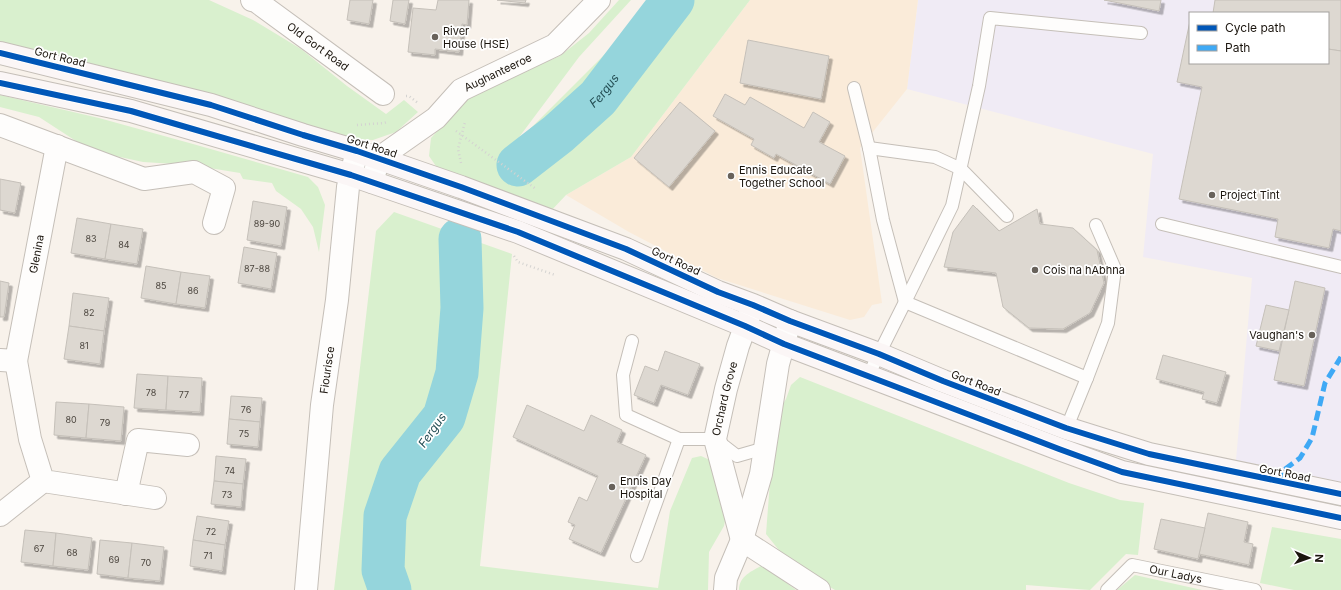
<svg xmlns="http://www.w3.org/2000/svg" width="1341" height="590" viewBox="0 0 1341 590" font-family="Inter,sans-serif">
	<defs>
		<filter id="shadow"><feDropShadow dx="3.5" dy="3.5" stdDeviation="0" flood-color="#0004"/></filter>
	</defs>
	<rect width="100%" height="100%" fill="#f8f2eb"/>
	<!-- industrial -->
	<path fill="#f0ebf5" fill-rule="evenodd" d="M918 0H1341V482L1236 460 1252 278 1143 257 1153 154 907 89ZM1190 13H1328V63H1190Z"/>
	<!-- built -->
	<polygon fill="#faebd9" points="750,0 918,0 907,89 860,148 882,303 872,305 864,317 850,320 717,278 629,232 566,195 631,157"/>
	<!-- green -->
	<g fill="#d9f0ce">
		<polygon points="0,0 209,0 253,20 301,49 347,86 386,114 404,100 418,112 396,132 373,140 341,139 0,46"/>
		<polygon points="619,0 631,0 579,57 511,148 632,27 649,0 750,0 631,157 566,195 549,213 440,172 429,156 431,138 467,99 485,88 560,56 589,33"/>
		<polygon points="0,95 99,118 193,144 308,177 318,187 325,205 319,252 313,227 301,209 276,191 272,183 243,179 240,173 191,165 143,162 97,152 79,143 39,117 0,107"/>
		<polygon points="394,212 512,254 480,566 658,588 670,511 692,458 701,456 712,461 727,511 724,526 709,552 708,590 334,590 376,231"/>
		<polygon points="800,377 1069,483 1120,500 1144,503 1138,555 1126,554 1090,590 1026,585 1026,590 835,590 804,572 786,559 766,534 775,416 786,399 791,385"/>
		<polygon points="1272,527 1341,539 1341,590 1294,590 1260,583"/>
		<path d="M763 565 796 590H739C739 576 752 571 763 565Z"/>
		<polygon points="1135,575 1202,590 1117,590"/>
	</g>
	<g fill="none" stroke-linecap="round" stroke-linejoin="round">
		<!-- river -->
		<g stroke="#95d5dc" stroke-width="43">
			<path id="s1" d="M518 165 558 134 598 98 673 0"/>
			<polyline points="390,590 383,570 385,516 400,472 444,417 457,373 462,308 460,239"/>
		</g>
	</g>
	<!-- building -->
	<g fill="#ddd8d1" stroke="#c5c0b9" filter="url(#shadow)">
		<polygon points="350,0 373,0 369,24 347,20"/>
		<polygon points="393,0 409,0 405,24 390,21"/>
		<polygon points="438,0 469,0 467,25 462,24 459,52 435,49 435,55 408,52 413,8 436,10"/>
		<polygon points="497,0 526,0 525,3"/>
		<polygon points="1104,0 1161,0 1159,11"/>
		<polygon points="1215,0 1341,0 1341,51 1328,49 1328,13 1213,13"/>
		<polygon points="1190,21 1190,63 1328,63 1328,49 1341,51 1341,231 1333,229 1329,248 1275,237 1278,219 1179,199 1202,87 1177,82"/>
		<polygon points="748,40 829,56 821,99 740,83"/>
		<polygon points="725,94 745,105 750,97 804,128 813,112 830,122 819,142 845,156 830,184 776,154 774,158 751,145 754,139 713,116"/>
		<polygon points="680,102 715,131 669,187 634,158"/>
		<polygon points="0,179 21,183 15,213 0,210"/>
		<polygon points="253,201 287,207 281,246 247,240"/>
		<polygon points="973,205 999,231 1037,209 1040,224 1073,228 1097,250 1104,283 1090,313 1063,329 1029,328 1003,307 996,273 944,267 953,232"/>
		<polygon points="77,218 111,224 105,259 71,253"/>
		<polygon points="111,224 143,229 137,264 105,259"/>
		<polygon points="244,247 277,253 271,289 238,283"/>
		<polygon points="146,266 181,272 176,304 141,298"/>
		<polygon points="181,272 210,276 205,308 176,304"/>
		<polygon points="0,281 9,283 4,317 0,317"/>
		<polygon points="1295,281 1325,288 1304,386 1274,380"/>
		<polygon points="73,293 109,298 104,331 69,326"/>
		<polygon points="1266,305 1289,310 1279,351 1256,346"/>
		<polygon points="69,326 104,331 100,364 64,359"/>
		<polygon points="665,351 700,364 688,395 661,385 654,403 634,395 645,366 658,371"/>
		<polygon points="1163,355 1226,372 1217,403 1202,399 1204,392 1156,379"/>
		<polygon points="137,374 168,376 166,410 134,408"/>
		<polygon points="168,376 202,378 200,412 166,410"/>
		<polygon points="231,396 262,398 260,422 229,419"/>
		<polygon points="56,402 89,404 86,438 54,435"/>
		<polygon points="89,404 124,407 121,441 86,438"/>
		<polygon points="527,405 584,431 591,415 622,430 617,442 646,455 601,553 569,539 575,525 568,522 579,497 587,501 598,476 513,437"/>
		<polygon points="229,419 260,422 258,447 227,444"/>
		<polygon points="216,456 246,459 243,484 214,481"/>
		<polygon points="214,481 243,484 241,507 211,504"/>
		<polygon points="1208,513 1248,522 1244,542 1253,544 1249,565 1199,554"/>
		<polygon points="197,516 229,521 225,545 193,540"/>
		<polygon points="1161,519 1205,528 1198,559 1154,549"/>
		<polygon points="25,530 56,533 53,566 21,562"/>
		<polygon points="56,533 92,538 88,570 53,566"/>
		<polygon points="100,540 132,543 128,578 97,574"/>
		<polygon points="193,540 225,545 222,571 190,566"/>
		<polygon points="132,543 164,547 160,581 128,578"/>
	</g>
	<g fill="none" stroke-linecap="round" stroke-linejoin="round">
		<defs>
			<g id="lane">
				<polyline points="854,88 869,148 883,220 905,302"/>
				<polyline points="869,148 935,157 961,169 1007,216"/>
				<polyline points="1162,224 1341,267"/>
				<polyline points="905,302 952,206 979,86 990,18 1141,33"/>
				<polyline points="632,341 623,375 626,415 679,439 715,439 737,456 765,448"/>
				<polyline points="868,376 905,302 1087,378 1065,432"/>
				<polyline points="1087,378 1108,323 1115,269 1096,225"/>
				<polyline points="637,556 679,439"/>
				<path id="s2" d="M1107 590 1132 565 1255 590"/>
			</g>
			<g id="street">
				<path id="s3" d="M252 0 256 1 383 94"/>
				<polyline points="0,125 144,179 194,172 224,188 214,223"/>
				<path id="s4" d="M372 182 379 158 436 118 461 90 555 45 599 0"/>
				<path id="s5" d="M0 360 16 361 57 146"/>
				<polyline points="16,361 30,439 43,481 155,498"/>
				<polyline points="126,494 138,440 188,445"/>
				<polyline points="0,515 43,481"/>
				<path id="s6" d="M742 540 715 439 726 389 738 346 752 308"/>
				<polyline points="742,540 819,590"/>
				<path id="s7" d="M306 590 322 405 337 300 348 187 357 151"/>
				<polyline points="725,590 726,578 742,540 761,474 778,364 790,321"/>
			</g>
			<g id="secondary">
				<polyline points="0,53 211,105 303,135 357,151 461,187 626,249 718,292 753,305 790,321 879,354 943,381 1066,428 1149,454 1341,494"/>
				<polyline points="0,83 131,111 351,175 518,232 745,326 784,344 1059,449 1122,472 1341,518"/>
			</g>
		</defs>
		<!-- lane casing -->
		<use href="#lane" stroke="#c5bfb8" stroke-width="14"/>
		<!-- street casing -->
		<use href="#street" stroke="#c5bfb8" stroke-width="24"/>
		<!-- secondary casing -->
		<use href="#secondary" stroke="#c5bfb8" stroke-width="24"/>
		<!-- path -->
		<g stroke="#d4d3d1" stroke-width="2.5" stroke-dasharray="1 3" stroke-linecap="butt">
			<polyline points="406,96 409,96 418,103"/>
			<polyline points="357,125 384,123 387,122"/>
			<polyline points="456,131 536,189"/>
			<polyline points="461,163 458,149 465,122"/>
			<polyline points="514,256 518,262 555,275"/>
		</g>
		<!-- lane -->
		<use href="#lane" stroke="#fefdfc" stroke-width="12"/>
		<!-- street -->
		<use href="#street" stroke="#fefdfc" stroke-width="22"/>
		<!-- secondary -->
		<use href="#secondary" stroke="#fbf6f6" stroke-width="22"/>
		<!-- quiet -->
		<polyline stroke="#3fa9f5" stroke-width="5" stroke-dasharray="10 5" stroke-linecap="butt" points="1279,482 1281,472 1300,458 1312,438 1325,383 1341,357"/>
		<defs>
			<g id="cycleway">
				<polyline points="0,53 211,105 303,135 357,151 461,187 626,249 718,292 753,305 790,321 879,354 943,381 1066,428 1149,454 1341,494"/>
				<polyline points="0,83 131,111 351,175 518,232 745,326 784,344 1059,449 1122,472 1341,518"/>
			</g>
		</defs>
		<!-- cycleway casing -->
		<use href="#cycleway" stroke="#fff" stroke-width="8"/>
		<!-- cycleway -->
		<use href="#cycleway" stroke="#0057b8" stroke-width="6"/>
	</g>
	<!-- markers -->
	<g fill="#68625b" stroke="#fff" stroke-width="1.5">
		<circle cx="435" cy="37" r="4"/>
		<circle cx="731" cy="176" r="4"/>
		<circle cx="1212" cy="195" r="4"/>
		<circle cx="1035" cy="270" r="4"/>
		<circle cx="1312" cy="335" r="4"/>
		<circle cx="612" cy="487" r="4"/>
	</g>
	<g text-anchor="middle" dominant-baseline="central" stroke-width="3.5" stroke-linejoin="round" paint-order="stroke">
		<!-- number labels -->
		<g font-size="9" fill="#4c463f">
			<text x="267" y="223">89-90</text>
			<text x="91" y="238">83</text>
			<text x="124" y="244">84</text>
			<text x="257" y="268">87-88</text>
			<text x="161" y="285">85</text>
			<text x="193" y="290">86</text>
			<text x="89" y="312">82</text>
			<text x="84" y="345">81</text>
			<text x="151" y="392">78</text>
			<text x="184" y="394">77</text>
			<text x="246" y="409">76</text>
			<text x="71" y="419">80</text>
			<text x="105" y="422">79</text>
			<text x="244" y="433">75</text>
			<text x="230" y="470">74</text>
			<text x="227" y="494">73</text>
			<text x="211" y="531">72</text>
			<text x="39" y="548">67</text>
			<text x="72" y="552">68</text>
			<text x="208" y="555">71</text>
			<text x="114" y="559">69</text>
			<text x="146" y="562">70</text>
		</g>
		<!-- poi labels -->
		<g font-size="11" fill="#1b150e" stroke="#fff" text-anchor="start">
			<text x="443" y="31">River<tspan x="443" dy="13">House (HSE)</tspan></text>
			<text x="739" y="170">Ennis Educate<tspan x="739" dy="13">Together School</tspan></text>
			<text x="1220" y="195">Project Tint</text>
			<text x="1043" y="270">Cois na hAbhna</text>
			<text x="1304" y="335" text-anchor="end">Vaughan's</text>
			<text x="620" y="481">Ennis Day<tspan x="620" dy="13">Hospital</tspan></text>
		</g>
		<!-- street labels -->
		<g font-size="11" fill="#1b150e" stroke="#fff">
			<text stroke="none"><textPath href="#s3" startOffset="81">Old Gort Road</textPath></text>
			<text transform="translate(60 57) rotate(14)">Gort Road</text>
			<text stroke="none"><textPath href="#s4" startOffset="173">Aughanteeroe</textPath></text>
			<text transform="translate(372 146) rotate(18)">Gort Road</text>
			<text stroke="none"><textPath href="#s5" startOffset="125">Glenina</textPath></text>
			<text transform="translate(676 261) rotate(25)">Gort Road</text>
			<text stroke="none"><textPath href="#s7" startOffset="221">Fiourisce</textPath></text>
			<text transform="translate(976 383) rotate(21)">Gort Road</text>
			<text stroke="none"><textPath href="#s6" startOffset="146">Orchard Grove</textPath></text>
			<text transform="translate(1285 473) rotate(11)">Gort Road</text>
			<text stroke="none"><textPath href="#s2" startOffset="80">Our Ladys</textPath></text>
		</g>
		<!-- water labels -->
		<g font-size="12" font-style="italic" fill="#244f55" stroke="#fff">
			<text stroke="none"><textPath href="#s1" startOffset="114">Fergus</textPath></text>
			<text transform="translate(432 430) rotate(-55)">Fergus</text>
		</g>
	</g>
	<!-- legend -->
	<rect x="1189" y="12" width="140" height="52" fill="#ffffff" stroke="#a4a19f"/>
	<rect x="1197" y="25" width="20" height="6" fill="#0057b8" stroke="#a4a19f"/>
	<text x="1225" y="32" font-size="12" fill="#1b150e">Cycle path</text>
	<rect x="1197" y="45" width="20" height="6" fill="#3fa9f5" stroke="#a4a19f"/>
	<text x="1225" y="52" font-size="12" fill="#1b150e">Path</text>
	<!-- north arrow -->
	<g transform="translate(1309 558) rotate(92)" stroke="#ffffff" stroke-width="3" paint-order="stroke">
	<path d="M0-3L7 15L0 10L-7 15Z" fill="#1b150e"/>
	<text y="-6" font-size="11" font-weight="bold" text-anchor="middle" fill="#1b150e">N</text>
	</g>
</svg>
